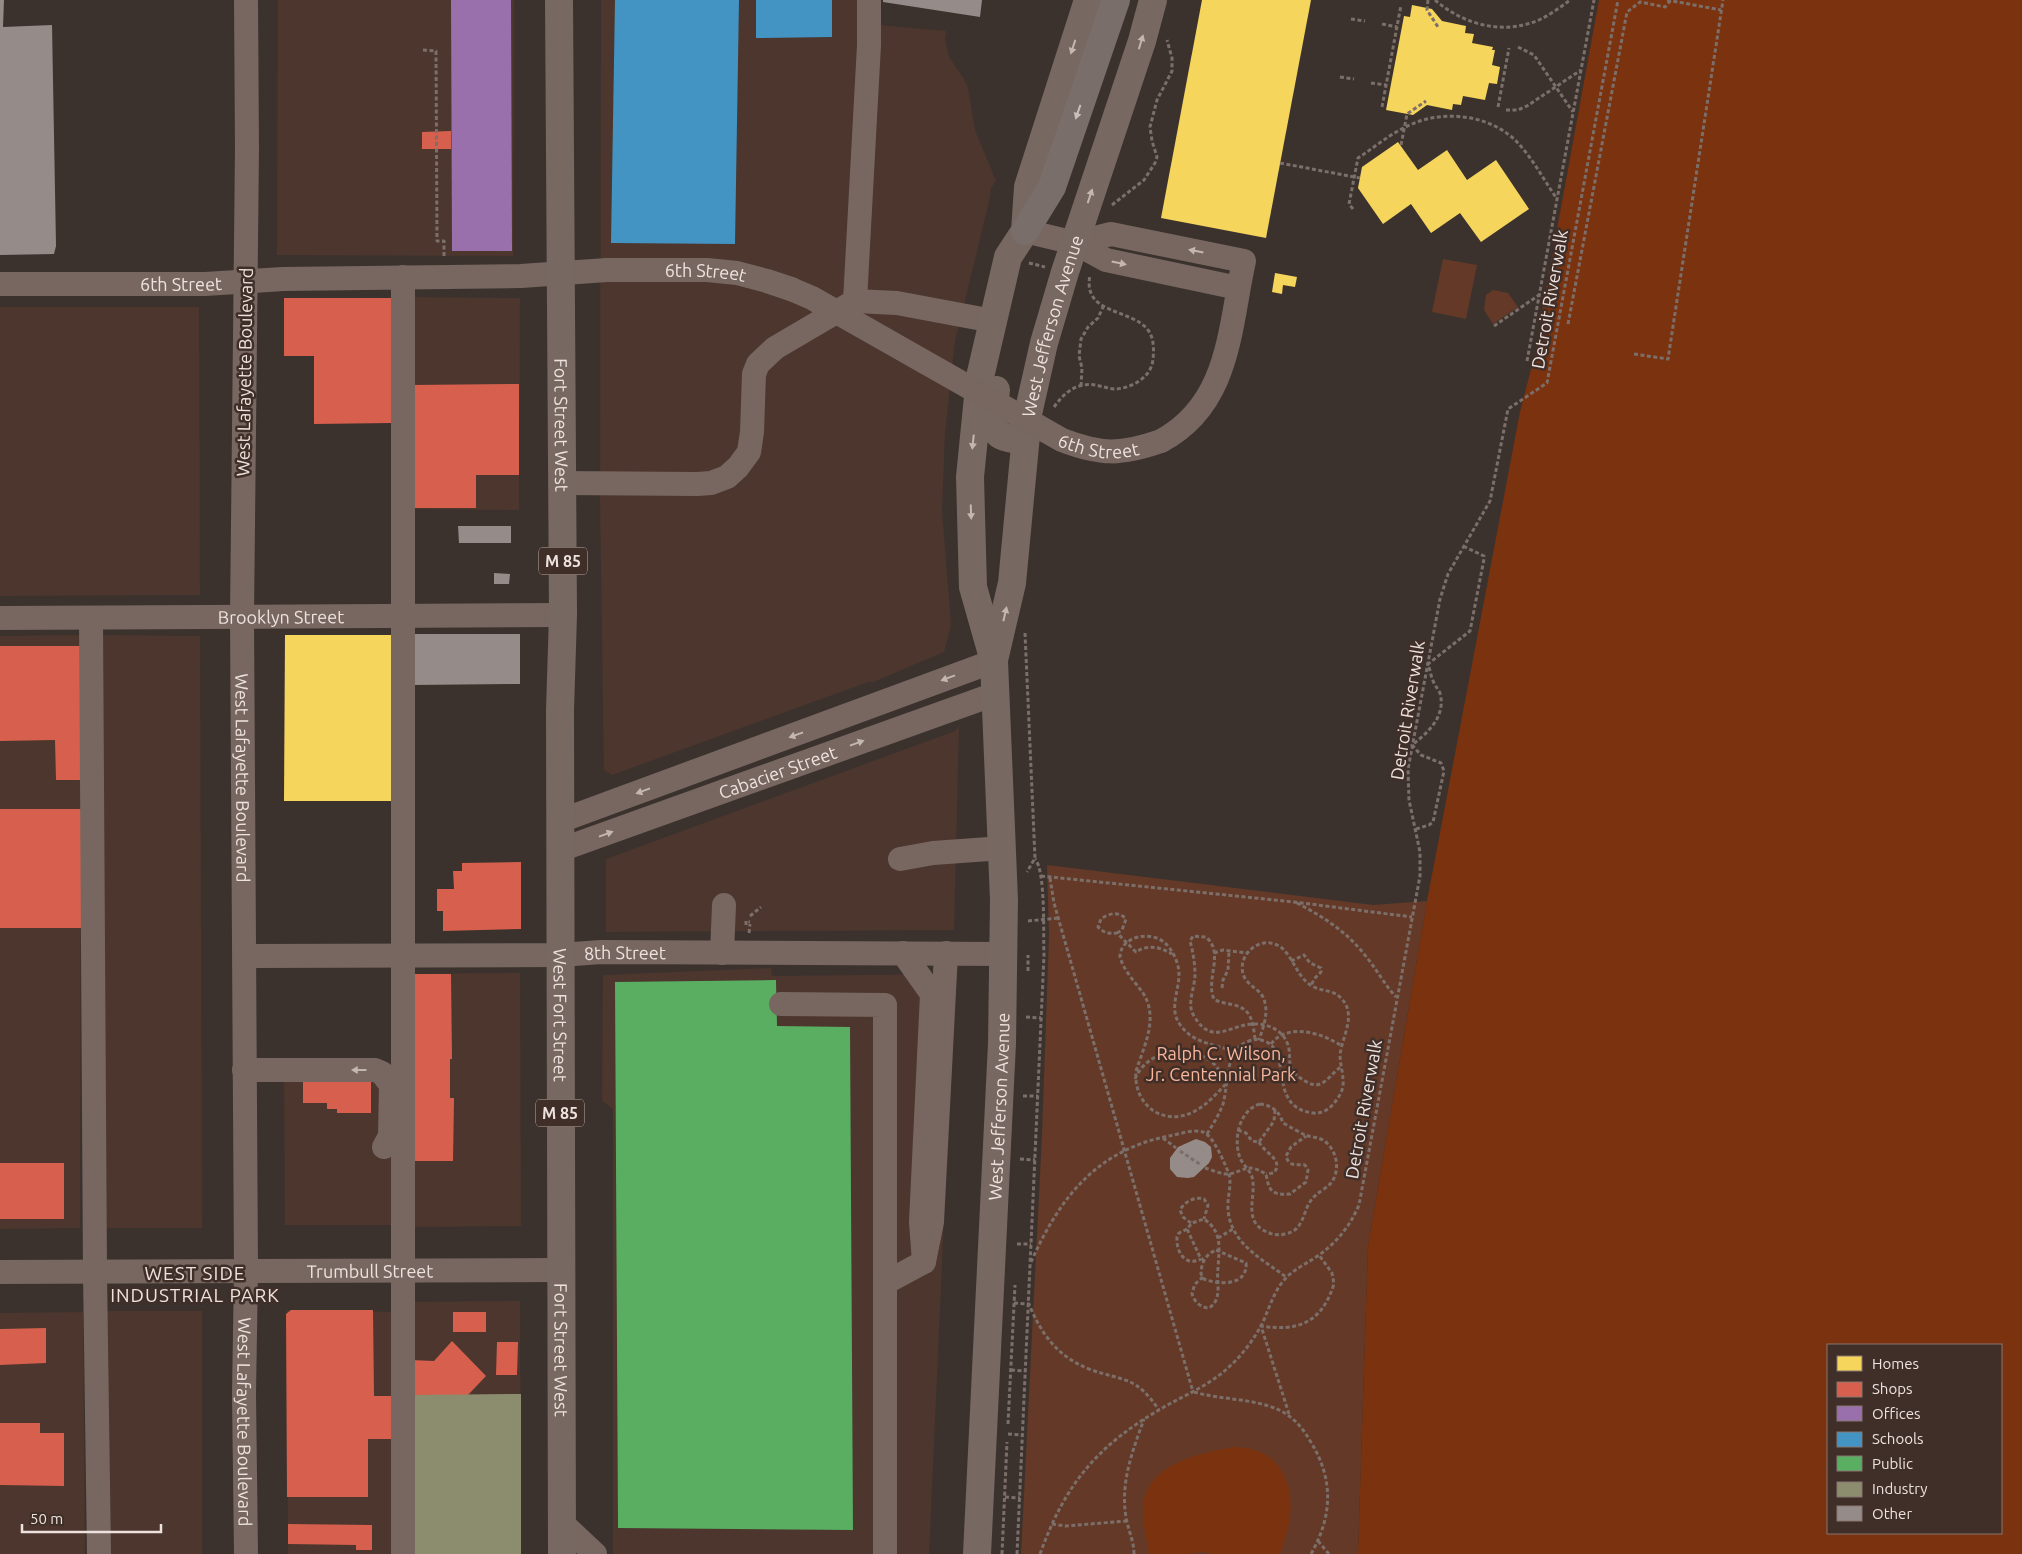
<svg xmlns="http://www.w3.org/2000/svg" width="2022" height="1554" viewBox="0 0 2022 1554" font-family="Ubuntu,sans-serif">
	<rect width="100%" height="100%" fill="#3b322e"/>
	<!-- built -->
	<g fill="#4c362e">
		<polygon points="278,0 514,0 513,256 277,255"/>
		<polygon points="601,0 881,0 879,25 946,31 945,39 949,57 964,79 968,88 975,130 996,181 991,188 989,202 955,341 945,433 942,511 951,625 944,652 871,683 871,681 612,775 604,770 600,502"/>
		<polygon points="410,297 520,298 519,510 409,509"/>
		<polygon points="0,307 199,307 200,595 0,596"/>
		<polygon points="81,635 80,1228 0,1229 0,636"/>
		<polygon points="102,635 200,636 202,1228 105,1228"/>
		<polygon points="959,727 954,930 606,932 606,859 955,731"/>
		<polygon points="771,968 772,976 955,974 929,1554 613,1554 613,1109 602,1101 603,975"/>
		<polygon points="520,973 521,1226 408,1227 407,974"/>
		<polygon points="394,1064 394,1225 285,1225 284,1065"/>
		<polygon points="520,1301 521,1554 409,1554 412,1302"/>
		<polygon points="287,1310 399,1312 397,1554 288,1554"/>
		<rect x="107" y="1311" width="95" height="243"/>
		<polygon points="83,1312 85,1554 0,1554 0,1313"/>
	</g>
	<!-- green -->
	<g fill="#643927">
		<polygon points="1443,259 1477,265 1466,319 1432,312"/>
		<polygon points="1493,290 1508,293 1518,307 1493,324 1484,310 1486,295"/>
		<polygon points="1047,865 1373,905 1427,901 1368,1246 1358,1554 1021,1554 1042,1135 1049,934"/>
	</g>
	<!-- water -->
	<g fill="#7a320f" fill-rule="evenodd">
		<path d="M1599 0H2022V1554H1358L1368 1246 1427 901 1520 412 1543 323 1540 322ZM2001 1345V1533H1828V1345Z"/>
		<path d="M1234 1447C1276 1447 1294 1478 1290 1517 1289 1529 1284 1542 1280 1554H1212L1203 1552 1187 1554H1149C1147 1539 1142 1524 1143 1508 1145 1464 1200 1453 1234 1447Z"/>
	</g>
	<!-- homes -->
	<g fill="#f6d55c">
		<polygon points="1202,0 1311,0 1266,238 1161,218"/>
		<polygon points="1412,5 1432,9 1442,21 1466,26 1465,33 1474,34 1472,43 1493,47 1492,50 1495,50 1492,65 1500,67 1497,84 1489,83 1485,100 1463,96 1461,105 1453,104 1452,110 1427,105 1413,115 1386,110 1404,16 1410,17"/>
		<polygon points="1398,142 1418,170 1447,150 1467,180 1496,160 1529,209 1481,242 1460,213 1431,233 1411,204 1383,224 1358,188 1362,167"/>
		<polygon points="1275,273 1297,277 1295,287 1283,285 1282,294 1272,292"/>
		<polygon points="285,635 393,635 393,801 284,801"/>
	</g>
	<!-- shops -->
	<g fill="#d6604d">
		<polygon points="451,131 451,149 422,149 422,132"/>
		<polygon points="284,298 392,298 392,423 314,424 314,356 284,356"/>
		<polygon points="519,384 519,475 476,475 476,508 410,508 410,385"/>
		<polygon points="0,646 81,646 82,780 56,780 55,740 0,741"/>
		<polygon points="0,809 82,809 83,928 0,928"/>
		<polygon points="521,862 521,929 443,931 443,911 437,911 437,889 454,889 453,871 462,871 462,863"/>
		<polygon points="412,974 451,974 452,1059 450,1059 450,1098 454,1098 453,1161 412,1161"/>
		<polygon points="371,1076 371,1113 337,1113 337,1109 327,1109 327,1103 303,1103 303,1077"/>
		<rect x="0" y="1163" width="64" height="56"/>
		<polygon points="291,1310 373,1310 374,1396 394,1396 393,1439 368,1439 368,1497 287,1497 286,1314"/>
		<rect x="453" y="1312" width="33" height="20"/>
		<polygon points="46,1328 46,1363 0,1365 0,1329"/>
		<polygon points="452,1341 486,1376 468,1395 411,1395 411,1360 434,1361"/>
		<polygon points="497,1342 518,1342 517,1375 496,1375"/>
		<polygon points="0,1423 40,1423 40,1433 64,1433 64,1486 0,1485"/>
		<polygon points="288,1524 372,1525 372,1550 356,1550 356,1545 288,1544"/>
	</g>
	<!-- offices -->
	<polygon fill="#9970ab" points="451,0 511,0 512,251 452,251"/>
	<!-- schools -->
	<g fill="#4393c3">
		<polygon points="615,0 739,0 735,244 611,243"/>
		<polygon points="756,0 832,0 832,37 756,38"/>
	</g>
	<!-- public -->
	<polygon fill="#5aae61" points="776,980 777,1026 850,1027 853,1530 618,1528 615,982"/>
	<!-- industry -->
	<polygon fill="#8c8c6e" points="521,1394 521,1554 410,1554 411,1395"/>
	<!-- building -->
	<g fill="#958c89">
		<polygon points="0,0 4,0 3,27 52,25 56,246 54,254 0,255"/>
		<polygon points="883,0 982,0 980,17 883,2"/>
		<polygon points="458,526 511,526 511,543 459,543"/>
		<polygon points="494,573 510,574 509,584 494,584"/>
		<polygon points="411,634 520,634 520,684 412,685"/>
		<polygon points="1196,1139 1205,1142 1211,1147 1212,1157 1209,1163 1194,1177 1188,1178 1177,1177 1170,1169 1170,1158 1178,1147"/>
	</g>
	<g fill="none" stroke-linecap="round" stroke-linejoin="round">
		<!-- path -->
		<g stroke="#7c6f6a" stroke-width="3" stroke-dasharray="4 2.5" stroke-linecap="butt">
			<polyline points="1428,0 1427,10 1438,27"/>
			<path d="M1435 0C1464 25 1504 36 1541 19 1551 14 1561 7 1570 0"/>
			<polyline points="1667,0 1721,10"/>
			<polyline points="1351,19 1365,21"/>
			<polyline points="1382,24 1397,27"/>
			<polyline points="1518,47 1534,55 1573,112"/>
			<polyline points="423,50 436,51 437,241 444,241 444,257"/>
			<polyline points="1340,77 1354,79"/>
			<polyline points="1371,83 1386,85"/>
			<polyline points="1382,107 1401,5"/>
			<polyline points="1498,107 1509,48"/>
			<polyline points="1506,110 1518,110 1527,106 1581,70"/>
			<polyline points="1112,205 1144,180 1155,163 1157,157 1152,141 1150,127 1157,100 1172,71 1172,58 1167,40"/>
			<path d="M1353 209 1349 204 1358 158C1375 147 1391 133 1410 125 1444 109 1491 115 1517 142 1533 159 1544 180 1557 199"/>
			<polyline points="1029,263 1045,267"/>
			<polyline points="1568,324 1627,12 1640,2 1665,7 1671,0"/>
			<polyline points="1494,326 1539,295"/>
			<polyline points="1634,354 1668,359 1723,0"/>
			<polyline points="1527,361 1594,0"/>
			<polyline points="1081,386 1082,368 1079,356 1081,339 1088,327 1098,318 1103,307"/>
			<path d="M1054 407C1062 396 1071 387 1084 385 1095 383 1104 388 1114 389 1131 389 1152 377 1153 359 1154 349 1154 338 1148 330 1131 308 1082 315 1090 275"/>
			<polyline points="1025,633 1035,858 1027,872"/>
			<path d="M1416 829 1429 825 1433 822 1444 771 1441 763 1421 755 1412 745C1429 732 1446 716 1440 693 1438 689 1436 687 1434 683 1431 677 1430 670 1428 664L1470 631 1484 559V556L1465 547"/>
			<polyline points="1041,876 1294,902 1412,917"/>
			<polyline points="1050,878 1054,903 1193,1392"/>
			<path d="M1297 903C1322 916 1347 932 1364 954 1376 968 1384 984 1396 997"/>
			<polyline points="750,916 761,907"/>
			<polyline points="1028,921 1059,918"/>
			<polyline points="746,925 746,921 750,922"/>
			<polyline points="749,933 750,924"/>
			<path d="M1117 933 1122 930 1126 919C1119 911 1109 913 1101 919L1098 927C1104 933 1109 934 1117 933L1136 952C1148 944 1160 947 1172 954"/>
			<polyline points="1214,953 1223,950 1247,953"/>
			<polyline points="1291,961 1304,955 1310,963 1321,968 1321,972 1314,979 1311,986"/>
			<polyline points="1028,971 1028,955"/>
			<polyline points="1222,988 1223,980 1228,970 1229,951"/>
			<polyline points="1026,1017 1041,1018"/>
			<path d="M1255 1039C1253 1023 1252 1009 1234 1005 1227 1003 1220 1003 1214 999 1205 980 1225 953 1206 937L1193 936 1190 941C1193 952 1195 963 1195 975 1195 988 1186 1004 1194 1016 1213 1048 1231 1023 1255 1024 1272 1024 1286 1033 1289 1049 1290 1056 1289 1063 1291 1068 1294 1074 1300 1078 1305 1081 1310 1084 1315 1086 1320 1084 1328 1081 1333 1072 1341 1067"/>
			<path d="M1271 1044C1288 1022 1322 1033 1342 1046"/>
			<path d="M1135 1079C1147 1049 1191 1042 1214 1064 1220 1070 1223 1078 1226 1084 1216 1094 1206 1106 1193 1112 1162 1127 1133 1104 1136 1071 1144 1046 1159 1018 1143 993 1135 982 1124 971 1120 957 1120 936 1151 930 1165 943 1171 948 1176 958 1178 966 1183 987 1166 1007 1181 1026 1194 1044 1216 1044 1235 1052"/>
			<polyline points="1023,1096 1038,1096"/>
			<path d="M1260 1104C1269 1105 1277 1109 1281 1118 1283 1122 1281 1121 1285 1124 1290 1127 1299 1132 1305 1135 1311 1137 1317 1137 1323 1140 1337 1149 1341 1170 1331 1183 1327 1188 1320 1191 1316 1195 1301 1207 1307 1230 1285 1234 1277 1236 1270 1234 1263 1230 1243 1218 1257 1195 1252 1177 1250 1170 1243 1165 1240 1158 1233 1139 1239 1110 1260 1104Z"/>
			<polyline points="1238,1130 1246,1133 1252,1141 1259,1142 1274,1121 1275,1110"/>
			<path d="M1207 1134C1213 1124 1219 1115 1223 1104 1229 1083 1224 1050 1249 1041 1255 1039 1259 1039 1264 1041 1294 1051 1266 1107 1313 1113 1322 1114 1330 1109 1335 1102 1340 1096 1344 1088 1343 1081 1343 1072 1340 1064 1340 1055 1342 1036 1358 1014 1340 997 1332 989 1319 992 1309 984 1297 975 1293 958 1282 948 1277 944 1270 942 1264 943 1247 946 1236 965 1246 980 1253 989 1263 991 1265 1003 1268 1015 1263 1028 1259 1040"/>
			<polyline points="1163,1138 1176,1148"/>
			<path d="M1259 1142C1265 1154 1284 1159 1274 1173L1266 1174"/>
			<polyline points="1180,1151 1201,1165"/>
			<polyline points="1020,1159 1035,1160"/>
			<path d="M1205 1168C1212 1170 1223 1175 1230 1174 1246 1170 1247 1163 1266 1174 1269 1191 1271 1195 1290 1194L1306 1182 1308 1170 1305 1165C1296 1164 1289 1167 1286 1156L1291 1147 1306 1136"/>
			<path d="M1191 1223 1183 1217 1180 1210C1184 1202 1195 1196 1204 1199L1208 1205 1204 1219"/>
			<path d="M1187 1229 1179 1233 1177 1237C1176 1252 1185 1267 1201 1259"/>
			<polyline points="1218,1238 1233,1229"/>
			<polyline points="1017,1244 1031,1244"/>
			<path d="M1216 1250 1246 1263C1248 1286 1219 1285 1204 1279L1201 1274C1201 1263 1206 1254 1216 1250Z"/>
			<path d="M1031 1262C1060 1197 1097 1150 1169 1136 1179 1134 1194 1129 1203 1132 1213 1135 1225 1164 1229 1174 1232 1186 1227 1197 1228 1209 1230 1243 1262 1259 1286 1277"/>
			<path d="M1203 1277 1195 1284 1192 1293C1193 1301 1201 1308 1209 1308 1223 1299 1216 1282 1218 1268 1219 1249 1223 1232 1204 1219L1192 1223 1187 1229 1200 1257 1204 1261"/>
			<path d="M1014 1303 1029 1304C1041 1334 1058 1357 1089 1369 1125 1382 1135 1375 1159 1410"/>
			<polyline points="1011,1370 1026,1371"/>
			<path d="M1194 1392C1221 1400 1253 1398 1279 1410 1292 1416 1302 1427 1309 1439 1334 1478 1333 1515 1311 1554"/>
			<path d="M1289 1414 1261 1326C1299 1332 1322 1322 1334 1284L1332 1273 1319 1255"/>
			<polyline points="1008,1424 1015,1285"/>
			<polyline points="1008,1434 1023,1435"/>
			<polyline points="1005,1497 1020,1498"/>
			<polyline points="1052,1524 1065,1526 1127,1521"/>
			<polyline points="1318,1541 1329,1554"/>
			<polyline points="1002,1554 1007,1442"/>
			<path d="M1017 1554 1044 955C1043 936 1046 871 1035 859"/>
			<path d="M1040 1554C1066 1482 1098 1445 1164 1407 1187 1394 1212 1384 1231 1365 1243 1354 1253 1340 1261 1326 1269 1310 1273 1292 1285 1279 1293 1270 1304 1265 1313 1259 1335 1245 1349 1228 1359 1205L1420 876V852L1409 800 1408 769 1440 599 1448 574 1490 501 1508 409 1547 383 1618 0"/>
			<path d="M1134 1554C1134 1541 1128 1530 1126 1517 1120 1482 1133 1450 1144 1419"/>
		</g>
		<!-- minor -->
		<g stroke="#776760" stroke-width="24">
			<path id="s1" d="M246 0 247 148 242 617 246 1270 244 1394 246 1554"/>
			<polyline points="1025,231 1075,243 1106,260 1238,288"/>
			<path d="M1075 243 1111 234 1244 261C1229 329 1230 404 1161 441"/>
			<path id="s2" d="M0 284H205L283 279 521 276 607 270H707L737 273 767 281 791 289"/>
			<polyline points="855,301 869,45 869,0"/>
			<polyline points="562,483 697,484 711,483 727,477 738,467 749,452 752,432 754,374 758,364 775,348 855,301 897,303 993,321"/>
			<path id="s3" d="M0 618 563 615"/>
			<polyline points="91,618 95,1272 99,1554"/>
			<polyline points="560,821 994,661"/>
			<path id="s4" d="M560 850 995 694"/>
			<polyline points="900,859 933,853 1003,848"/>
			<polyline points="722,953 724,905"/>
			<polyline points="903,953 932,994 921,1222 924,1262 932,1222 946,953"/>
			<path id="s5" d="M245 956 560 955 601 952 1004 954"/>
			<polyline points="781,1004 885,1005 885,1554"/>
			<polyline points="244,1070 375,1070 382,1073 391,1085 390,1136 384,1147"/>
			<path id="s6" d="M0 1272 560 1270"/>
			<polyline points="885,1283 924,1262"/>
			<polyline points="562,1523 595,1554"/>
			<polyline points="403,1554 403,277"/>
		</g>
		<!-- major -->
		<g stroke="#776861" stroke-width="28">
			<path id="s7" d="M559 0 563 615 560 710 562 1554"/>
			<path d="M996 390C994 411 984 436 1013 439L1022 432 1028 414"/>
			<path id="s8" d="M994 660 1012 583 1028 414 1044 343 1065 272 1142 41 1153 0"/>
			<path id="s9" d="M977 1554 1002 1043 1004 900 994 661 973 587 970 477 980 377 1008 257 1025 231 1028 187 1088 0"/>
		</g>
		<!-- highway -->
		<polyline stroke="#7a6e6a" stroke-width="28" points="1025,231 1052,187 1116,0"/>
		<!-- path-bridge -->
		<g stroke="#7c6f6a" stroke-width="3" stroke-dasharray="4 2.5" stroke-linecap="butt">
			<polyline points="1401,145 1407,114 1426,101"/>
			<polyline points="1280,163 1360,178"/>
		</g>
		<!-- minor-bridge -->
		<path stroke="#776760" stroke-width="24" id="s10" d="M791 289 812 298 1062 440C1101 455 1121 455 1161 441"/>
	</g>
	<!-- one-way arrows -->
	<defs><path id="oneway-solid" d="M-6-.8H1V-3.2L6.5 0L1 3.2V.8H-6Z" transform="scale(1.25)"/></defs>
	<g fill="#c4b7b2">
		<use href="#oneway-solid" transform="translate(1141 42) rotate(-73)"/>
		<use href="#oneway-solid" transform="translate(1073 47) rotate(108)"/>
		<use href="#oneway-solid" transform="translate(1090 196) rotate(-72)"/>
		<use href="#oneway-solid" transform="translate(1196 251) rotate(-169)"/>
		<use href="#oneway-solid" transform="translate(1119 263) rotate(12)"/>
		<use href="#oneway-solid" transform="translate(973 442) rotate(96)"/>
		<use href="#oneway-solid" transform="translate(971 512) rotate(88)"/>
		<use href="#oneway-solid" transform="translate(1005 614) rotate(-77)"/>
		<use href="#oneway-solid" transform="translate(948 678) rotate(160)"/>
		<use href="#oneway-solid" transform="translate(796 735) rotate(160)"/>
		<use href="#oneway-solid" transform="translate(857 743) rotate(-20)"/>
		<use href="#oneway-solid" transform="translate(643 791) rotate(160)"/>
		<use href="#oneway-solid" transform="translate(606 834) rotate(-20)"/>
		<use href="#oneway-solid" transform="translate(359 1070) rotate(-180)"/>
	</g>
	<use fill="#cbbfbb" href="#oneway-solid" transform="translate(1078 112) rotate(109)"/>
	<g text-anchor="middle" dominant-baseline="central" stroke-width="5" stroke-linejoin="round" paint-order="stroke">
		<!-- shield labels -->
		<g fill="#402f29" stroke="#baaca8" stroke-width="1">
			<rect x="539" y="547.5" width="48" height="27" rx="4"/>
			<rect x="536" y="1099.5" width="48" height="27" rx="4"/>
		</g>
		<g font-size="16" font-weight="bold" fill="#eee2de">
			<text x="563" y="561">M 85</text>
			<text x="560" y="1113">M 85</text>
		</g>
		<!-- street labels -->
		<g font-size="18" fill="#eee2de" stroke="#402f29">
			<text stroke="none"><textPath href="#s2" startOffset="706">6th Street</textPath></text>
			<text stroke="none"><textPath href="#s2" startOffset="181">6th Street</textPath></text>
			<text transform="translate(1549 299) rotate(-80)">Detroit Riverwalk</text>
			<text stroke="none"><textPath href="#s8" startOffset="340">West Jefferson Avenue</textPath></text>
			<text transform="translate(244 372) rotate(-89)">West Lafayette Boulevard</text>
			<text stroke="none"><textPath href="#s7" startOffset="425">Fort Street West</textPath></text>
			<text stroke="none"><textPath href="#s10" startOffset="348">6th Street</textPath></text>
			<text stroke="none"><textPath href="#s3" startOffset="281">Brooklyn Street</textPath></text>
			<text transform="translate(1407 710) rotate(-81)">Detroit Riverwalk</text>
			<text stroke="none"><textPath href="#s4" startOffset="231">Cabacier Street</textPath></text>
			<text stroke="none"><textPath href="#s1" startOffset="778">West Lafayette Boulevard</textPath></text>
			<text stroke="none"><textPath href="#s5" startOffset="380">8th Street</textPath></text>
			<text stroke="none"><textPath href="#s7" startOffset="1015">West Fort Street</textPath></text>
			<text stroke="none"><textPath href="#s9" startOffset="448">West Jefferson Avenue</textPath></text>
			<text transform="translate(1363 1109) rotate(-80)">Detroit Riverwalk</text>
			<text stroke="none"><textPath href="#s6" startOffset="370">Trumbull Street</textPath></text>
			<text stroke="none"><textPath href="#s7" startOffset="1350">Fort Street West</textPath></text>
			<text stroke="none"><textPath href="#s1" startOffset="1422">West Lafayette Boulevard</textPath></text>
		</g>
		<!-- park labels -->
		<g font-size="18" fill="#fab59a" stroke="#402f29">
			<text x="1221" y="1053">Ralph C. Wilson,<tspan x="1221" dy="21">Jr. Centennial Park</tspan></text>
		</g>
		<!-- neighbourhood labels -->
		<g font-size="19" letter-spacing="1" fill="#eee2de" stroke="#402f29">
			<text x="195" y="1273">WEST SIDE<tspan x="195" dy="22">INDUSTRIAL PARK</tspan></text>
		</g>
	</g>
	<!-- legend -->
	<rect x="1827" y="1344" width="175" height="190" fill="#402f29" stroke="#867771"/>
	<rect x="1837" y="1356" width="25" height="15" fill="#f6d55c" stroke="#867771"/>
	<text x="1872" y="1369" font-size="15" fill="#eee2de">Homes</text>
	<rect x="1837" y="1382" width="25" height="15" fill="#d6604d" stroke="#867771"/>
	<text x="1872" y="1394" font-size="15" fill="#eee2de">Shops</text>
	<rect x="1837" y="1406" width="25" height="15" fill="#9970ab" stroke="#867771"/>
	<text x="1872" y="1419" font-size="15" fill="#eee2de">Offices</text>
	<rect x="1837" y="1432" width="25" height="15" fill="#4393c3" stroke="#867771"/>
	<text x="1872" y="1444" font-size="15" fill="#eee2de">Schools</text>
	<rect x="1837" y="1456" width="25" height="15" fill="#5aae61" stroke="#867771"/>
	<text x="1872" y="1469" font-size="15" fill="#eee2de">Public</text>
	<rect x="1837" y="1482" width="25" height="15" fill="#8c8c6e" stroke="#867771"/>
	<text x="1872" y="1494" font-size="15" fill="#eee2de">Industry</text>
	<rect x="1837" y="1506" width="25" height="15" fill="#958c89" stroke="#867771"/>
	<text x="1872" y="1519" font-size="15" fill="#eee2de">Other</text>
	<!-- scale -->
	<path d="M22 1524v8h139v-8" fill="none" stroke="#eee2de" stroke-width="2.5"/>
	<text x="30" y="1524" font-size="15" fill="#eee2de" stroke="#402f29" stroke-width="4" paint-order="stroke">50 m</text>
</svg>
